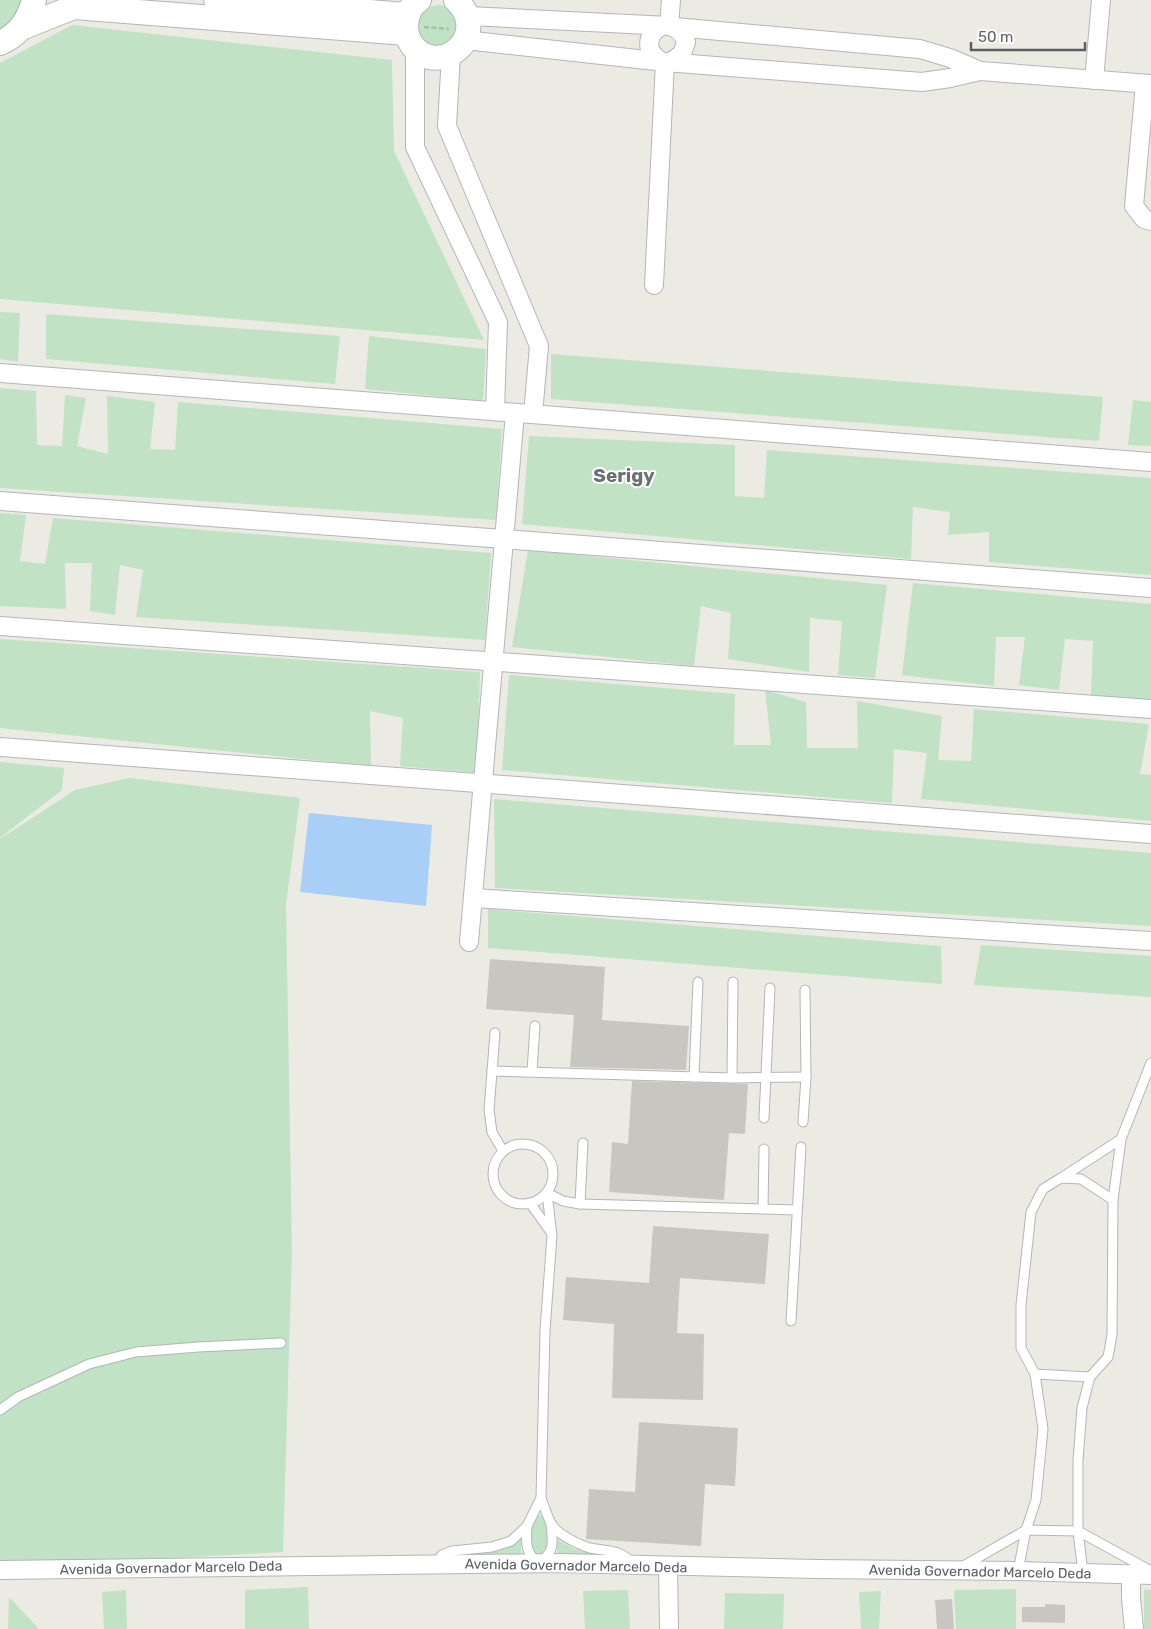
<svg xmlns="http://www.w3.org/2000/svg" width="1151" height="1629" viewBox="0 0 1151 1629" font-family="Rubik,sans-serif">
	<rect width="100%" height="100%" fill="#ecebe3"/>
	<!-- green -->
	<g fill="#c1e2c4">
		<polygon points="0,0 24,0 24,8 0,33"/>
		<polygon points="438,5 445,6 456,15 459,35 437,50 419,40 416,21 424,9"/>
		<polygon points="72,25 392,60 394,151 484,340 0,299 0,63"/>
		<polygon points="0,312 20,313 18,362 0,359"/>
		<polygon points="46,314 340,336 335,384 46,359"/>
		<polygon points="369,336 486,349 483,401 365,389"/>
		<polygon points="551,354 1103,397 1099,441 551,399"/>
		<polygon points="0,388 36,391 37,445 62,446 65,395 86,398 77,446 108,454 107,396 155,402 150,449 175,450 178,402 502,429 496,520 0,488"/>
		<polygon points="1133,400 1151,402 1151,446 1128,445"/>
		<polygon points="529,436 735,445 735,496 764,498 767,450 1151,478 1151,575 989,562 989,532 948,535 950,512 913,507 911,559 522,524"/>
		<polygon points="0,513 26,515 20,561 45,564 53,518 491,553 485,640 136,617 143,570 120,565 115,615 90,611 92,563 65,563 66,609 0,606"/>
		<polygon points="528,550 887,585 875,678 838,675 842,621 810,618 809,672 728,659 731,613 701,606 694,666 512,647"/>
		<polygon points="913,583 1151,604 1151,700 1091,696 1093,641 1065,639 1059,690 1019,685 1025,637 996,637 994,686 902,675"/>
		<polygon points="0,639 480,672 477,773 400,766 403,718 370,711 371,766 0,728"/>
		<polygon points="509,675 735,694 734,745 771,745 765,690 806,702 807,748 858,748 857,701 942,716 938,760 971,761 974,709 1149,724 1140,774 1151,775 1151,821 921,799 927,753 894,749 892,803 502,770"/>
		<polygon points="0,762 64,768 62,790 0,838"/>
		<polygon points="129,778 300,798 286,904 292,1250 283,1552 0,1568 0,839 75,790"/>
		<polygon points="494,799 1151,853 1151,926 495,888"/>
		<polygon points="488,909 941,946 942,984 488,948"/>
		<polygon points="981,945 1151,956 1151,997 974,985"/>
		<polygon points="547,1515 549,1556 530,1556 527,1526 533,1516"/>
		<path d="M521 1539V1564L462 1557C472 1552 484 1554 495 1552 504 1549 513 1544 521 1539Z"/>
		<path d="M557 1540C566 1544 575 1550 584 1552 595 1555 607 1552 616 1558L558 1563Z"/>
		<polygon points="308,1587 309,1629 245,1629 245,1590"/>
		<polygon points="1016,1589 1016,1629 956,1629 954,1590"/>
		<polygon points="1144,1589 1151,1590 1151,1629 1144,1629"/>
		<polygon points="126,1590 127,1629 104,1629 102,1592"/>
		<polygon points="628,1590 630,1629 585,1629 583,1591"/>
		<polygon points="881,1591 879,1629 861,1629 859,1592"/>
		<polygon points="725,1593 784,1594 783,1629 724,1629"/>
		<polygon points="9,1597 39,1629 8,1629"/>
	</g>
	<!-- water -->
	<polygon fill="#a9cef7" points="309,813 432,825 426,906 300,892"/>
	<!-- building -->
	<g fill="#c8c6c0">
		<polygon points="490,959 605,967 602,1020 689,1026 686,1070 570,1067 574,1015 486,1009"/>
		<polygon points="632,1081 748,1084 745,1134 729,1133 724,1200 609,1192 612,1142 628,1144"/>
		<polygon points="653,1226 769,1234 765,1284 680,1278 677,1333 704,1334 703,1400 612,1398 614,1324 563,1320 566,1277 649,1283"/>
		<polygon points="639,1422 738,1428 735,1486 705,1484 701,1546 586,1539 589,1489 635,1492"/>
		<polygon points="952,1599 954,1629 937,1629 935,1600"/>
		<polygon points="1045,1604 1065,1605 1065,1623 1022,1622 1022,1607 1045,1607"/>
	</g>
	<g fill="none" stroke-linecap="round" stroke-linejoin="round">
		<defs>
			<g id="lane">
				<polyline points="495,1033 489,1110 492,1132 503,1151"/>
				<polyline points="492,1071 732,1078 806,1077"/>
				<polyline points="532,1071 535,1026"/>
				<polyline points="694,1077 698,982"/>
				<polyline points="732,1078 733,982"/>
				<polyline points="764,1118 770,988"/>
				<polyline points="803,1122 806,1077 805,990"/>
				<circle cx="523" cy="1174" r="30"/>
				<polyline points="1061,1178 1121,1139"/>
				<polyline points="547,1193 563,1201 580,1204 797,1210"/>
				<polyline points="530,1203 550,1231"/>
				<polyline points="580,1204 583,1143"/>
				<polyline points="763,1209 764,1149"/>
				<polyline points="791,1321 801,1147"/>
				<polyline points="1035,1374 1090,1377"/>
				<polyline points="0,1410 18,1397 89,1364 136,1352 198,1347 281,1343"/>
				<path d="M541 1498C550 1523 550 1530 575 1542 580 1544 585 1547 590 1548 610 1552 616 1548 633 1563"/>
				<path d="M527 1526C526 1544 525 1552 539 1564 555 1550 553 1544 551 1524"/>
				<polyline points="435,1565 442,1555 452,1551 492,1547 511,1541 527,1526 541,1498 545,1330 552,1236 547,1193"/>
				<polyline points="960,1568 1026,1530 1078,1531 1151,1571"/>
				<polyline points="1018,1571 1026,1530 1036,1500 1043,1429 1035,1374 1021,1348 1021,1305 1031,1212 1043,1189 1061,1178 1081,1179 1113,1200"/>
				<polyline points="1083,1573 1078,1531 1078,1460 1082,1408 1090,1377 1108,1357 1112,1335 1113,1200 1121,1139 1151,1063"/>
			</g>
			<g id="street">
				<path d="M468 16 669 26C678 28 683 33 686 42L682 54 672 61"/>
				<polyline points="669,26 671,0"/>
				<polyline points="675,27 920,49 950,58 980,71"/>
				<polyline points="465,40 665,62 922,82 950,78 980,71 1151,84"/>
				<polyline points="415,49 415,147 498,322 495,411"/>
				<polyline points="451,54 447,126 539,346 533,414"/>
				<path d="M659 60C645 50 646 34 662 26"/>
				<polyline points="1094,80 1101,0"/>
				<polyline points="1145,84 1134,206 1144,219 1151,221"/>
				<polyline points="654,285 665,62"/>
				<polyline points="0,373 1151,462"/>
				<polyline points="0,501 1151,588"/>
				<polyline points="0,626 1151,709"/>
				<polyline points="0,747 1151,834"/>
				<polyline points="473,898 1151,941"/>
				<polyline points="469,942 515,413"/>
				<polyline points="668,1566 669,1629"/>
				<polyline points="0,1570 558,1563 817,1569 1018,1571 1151,1575"/>
				<polyline points="1131,1574 1131,1598 1134,1629"/>
			</g>
			<g id="secondary">
				<polyline points="216,0 407,15"/>
				<path d="M419 0C409 7 407 15 406 27 406 34 408 39 412 45 438 80 493 36 456 0"/>
				<polyline points="21,28 74,7 406,33"/>
				<path d="M0 43C19 35 29 20 34 0"/>
			</g>
		</defs>
		<!-- lane casing -->
		<use href="#lane" stroke="#b3b5b9" stroke-width="11"/>
		<!-- street casing -->
		<use href="#street" stroke="#b3b5b9" stroke-width="20"/>
		<!-- secondary casing -->
		<use href="#secondary" stroke="#b2b5b9" stroke-width="26"/>
		<!-- path -->
		<polyline stroke="#9cc2a9" stroke-width="2.5" stroke-dasharray="5 2.5" stroke-linecap="butt" points="424,27 449,29"/>
		<!-- lane -->
		<use href="#lane" stroke="#fff" stroke-width="9"/>
		<!-- street -->
		<use href="#street" stroke="#fff" stroke-width="18"/>
		<!-- secondary -->
		<use href="#secondary" stroke="#fff" stroke-width="24"/>
	</g>
	<g text-anchor="middle" dominant-baseline="central" stroke-width="4" stroke-linejoin="round" paint-order="stroke">
		<!-- street labels -->
		<g font-size="14" fill="#5b5e62" stroke="#fff">
			<text transform="translate(576 1566) rotate(1)">Avenida Governador Marcelo Deda</text>
			<text transform="translate(171 1568) rotate(-1)">Avenida Governador Marcelo Deda</text>
			<text transform="translate(980 1572) rotate(1)">Avenida Governador Marcelo Deda</text>
		</g>
		<!-- district labels -->
		<g font-size="19" font-weight="bold" fill="#6c6f74" stroke="#fff">
			<text x="624" y="475">Serigy</text>
		</g>
	</g>
	<!-- scale -->
	<path d="M971 42v8h114v-8" fill="none" stroke="#5b5e62" stroke-width="2.5"/>
	<text x="978" y="42" font-size="15" fill="#5b5e62" stroke="#ffffff" stroke-width="4" paint-order="stroke">50 m</text>
</svg>
